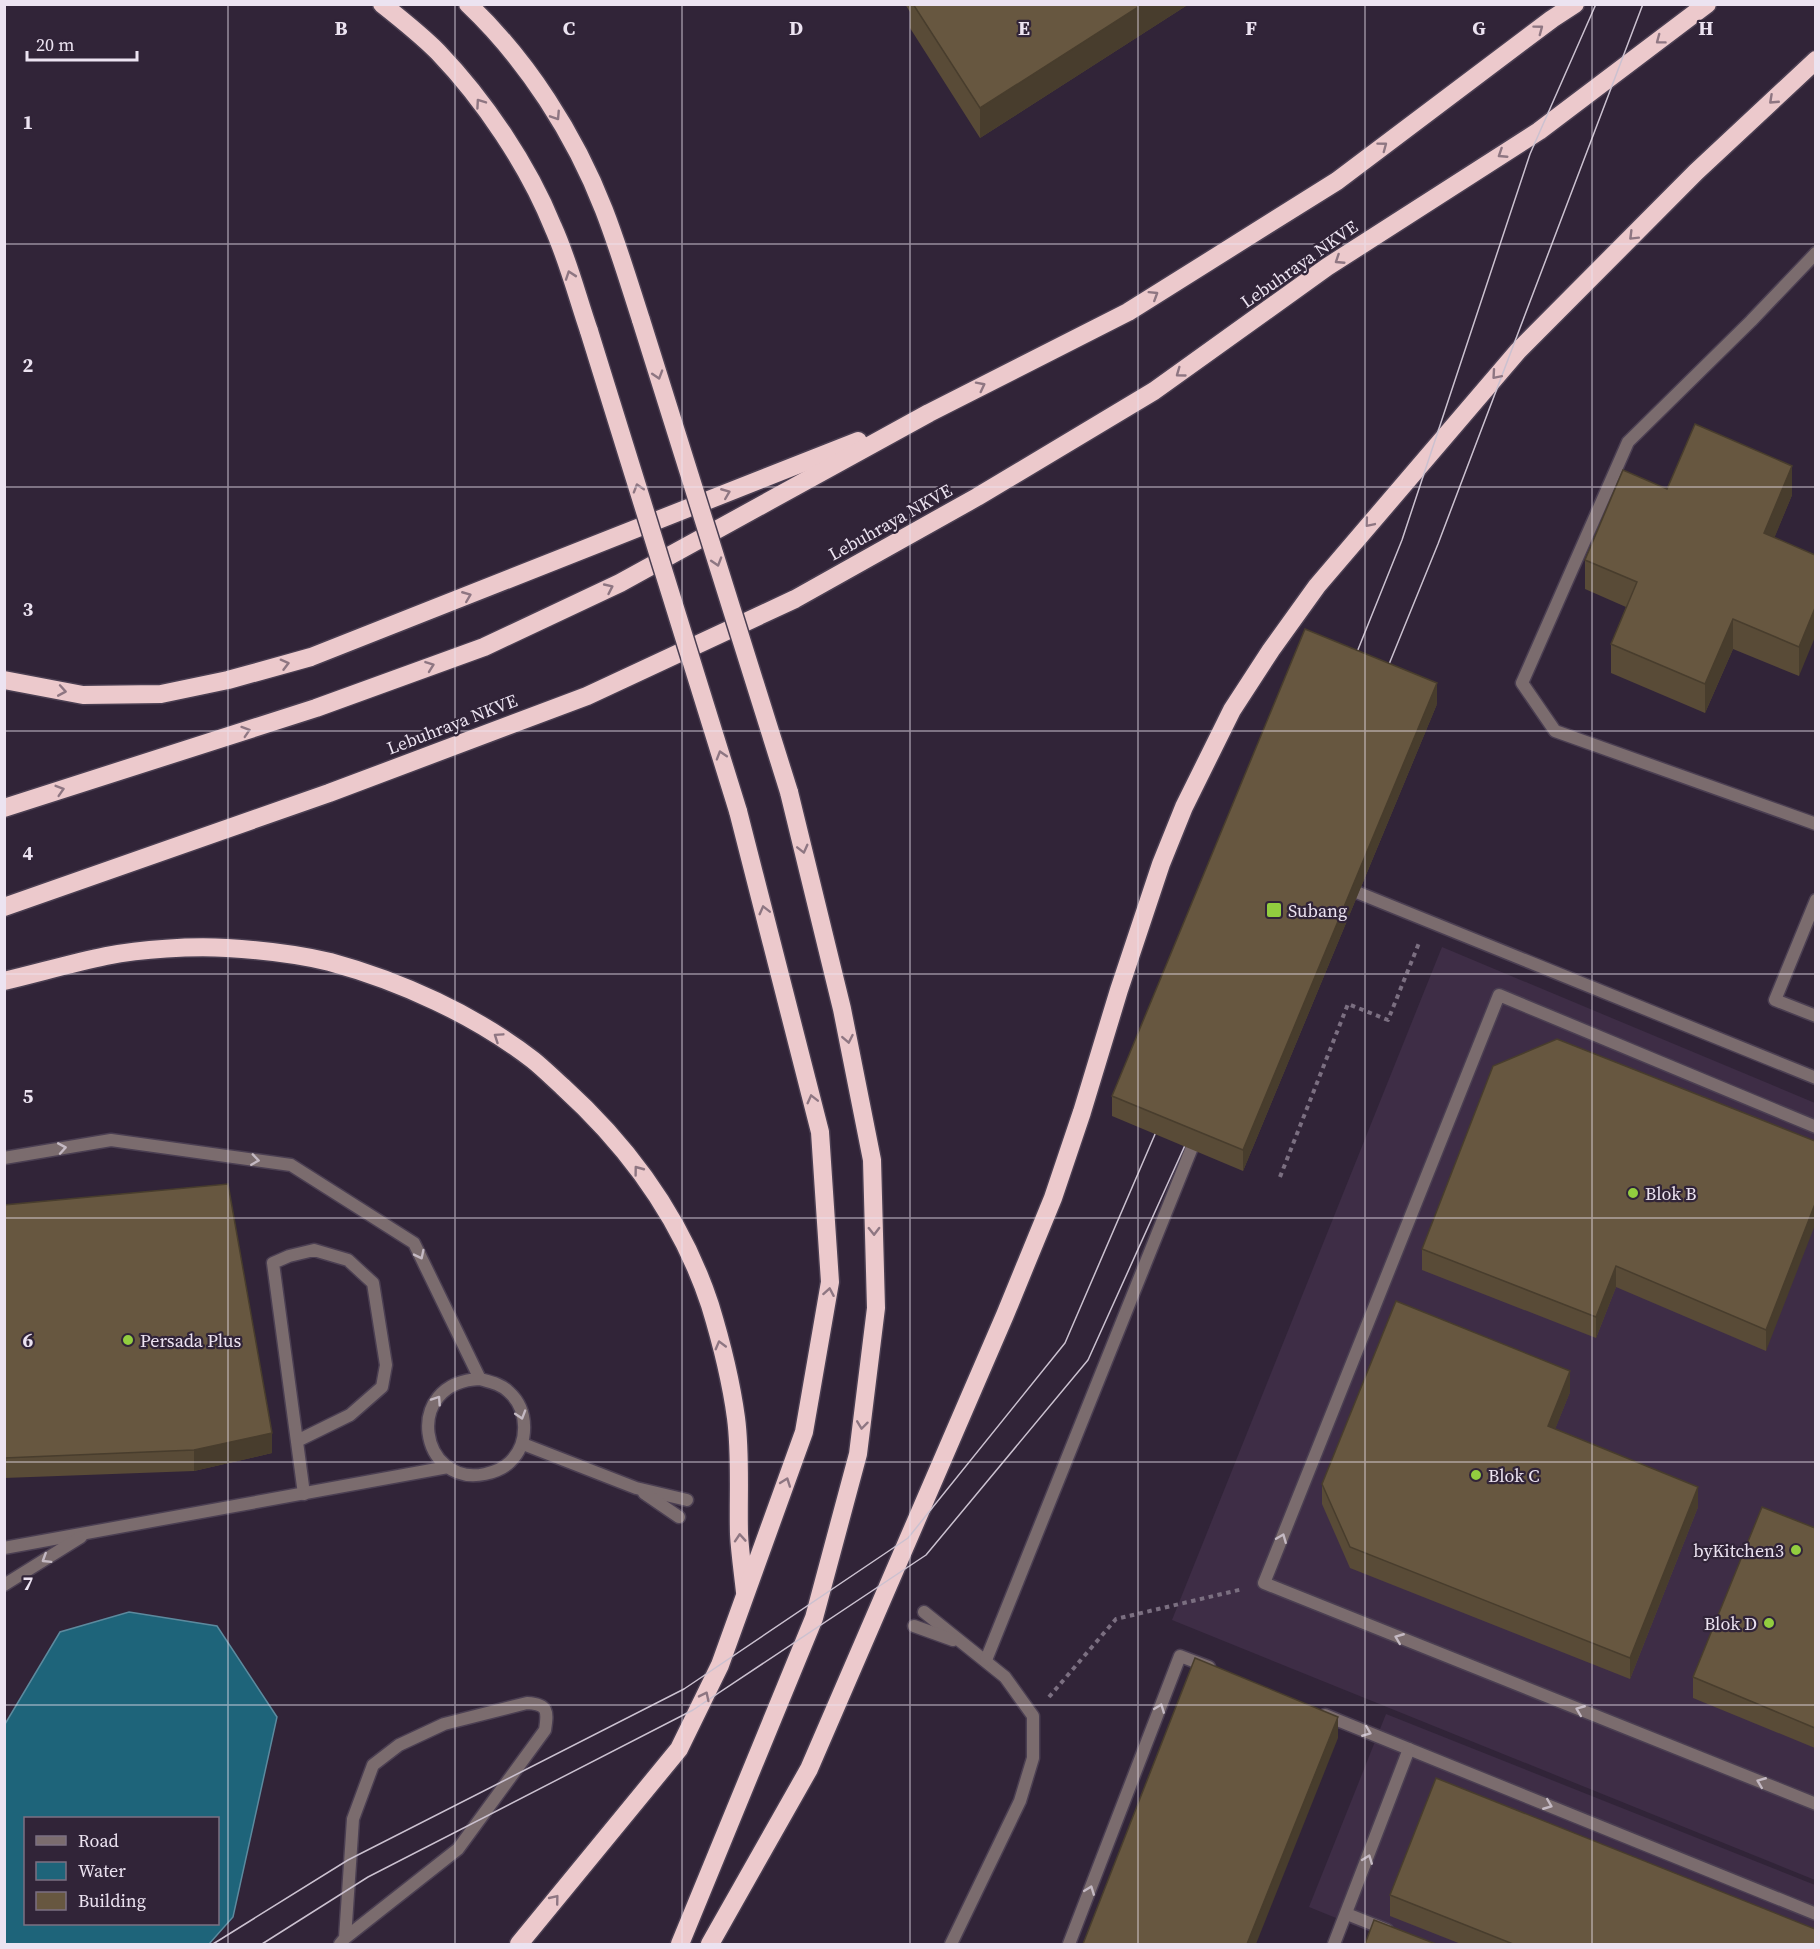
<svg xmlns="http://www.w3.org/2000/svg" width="1820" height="1949" viewBox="0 0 1820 1949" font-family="'Source Serif 4',serif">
	<rect width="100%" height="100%" fill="#312438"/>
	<!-- built -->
	<g fill="#3e2d46">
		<polygon points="1442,947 1815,1103 1815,1880 1172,1620"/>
		<polygon points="1386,1714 1815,1885 1815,1944 1400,1944 1309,1907"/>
	</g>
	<!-- water -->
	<path fill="#1e647a" stroke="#5c8a9e" stroke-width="1.5" fill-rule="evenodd" d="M129 1612 217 1626 277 1717 233 1917 209 1944H5V1724L60 1632ZM26 1818H218V1924H26Z"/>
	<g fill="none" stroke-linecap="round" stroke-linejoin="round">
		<defs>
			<g id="lane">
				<polyline points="1344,887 1816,1078"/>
				<polyline points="1816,1127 1499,995 1264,1583 1816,1804"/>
				<path d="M4 1158 111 1140 291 1165 414 1243 480 1379C491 1382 501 1384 509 1392 529 1410 529 1444 510 1462 503 1469 494 1472 485 1474 420 1488 401 1382 480 1379"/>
				<polyline points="297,1441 350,1415 382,1387 386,1365 373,1283 348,1260 314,1250 289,1256 273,1263 304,1494"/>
				<polyline points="523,1444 636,1488 687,1500"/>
				<polyline points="644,1493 679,1517"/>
				<polyline points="4,1548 448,1467"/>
				<polyline points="4,1585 81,1537"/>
				<polyline points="924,1612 1005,1677 1033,1716 1033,1758 1020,1801 951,1944"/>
				<polyline points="914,1626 953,1640"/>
				<polyline points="986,1660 1197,1135"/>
				<polyline points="1325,1715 1816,1914"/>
				<polyline points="1347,1914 1387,1930"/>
				<path d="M340 1944 345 1938 458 1849 545 1730C548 1711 548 1704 527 1703L444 1724 399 1745 373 1765 353 1819 345 1938"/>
				<polyline points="1069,1944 1180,1656 1209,1667"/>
				<polyline points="1334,1944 1409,1749"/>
			</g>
			<g id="street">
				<polyline points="1816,253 1751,321 1628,442 1522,683 1555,731 1816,824"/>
				<polyline points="1816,900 1775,1000 1816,1016"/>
			</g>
			<g id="highway">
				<path d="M382 4C401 19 421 35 438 52 484 100 528 165 553 227 568 260 577 296 589 331"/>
				<path d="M468 4C527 60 575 135 604 210 618 246 629 283 641 320"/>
				<polyline points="4,680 83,695 161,694 228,680 311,657 858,441"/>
				<polyline points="4,808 316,708 484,647 620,583 929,413 1128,312 1337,181 1552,19 1575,4"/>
				<polyline points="4,907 329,793 587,696 795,599 977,497 1154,391 1327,267 1539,131 1707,4"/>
				<path d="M4 981C38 973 72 963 106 956 142 949 190 946 227 948 261 950 297 954 330 962 400 981 475 1015 533 1060 543 1068 553 1078 563 1087 629 1147 682 1220 710 1305 721 1341 731 1381 736 1418 741 1456 738 1496 739 1534 740 1553 743 1573 745 1592"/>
				<polyline points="519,1944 679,1749 720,1665 804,1432 830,1282 820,1132 738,811"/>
				<polyline points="680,1944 814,1618 858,1454 876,1308 872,1160 842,1009 789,792"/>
				<polyline points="710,1944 809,1769 1005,1315 1053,1198 1082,1112 1119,990 1161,864 1184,807 1232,710 1271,650 1317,586 1518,351 1696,172 1816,60"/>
			</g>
		</defs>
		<!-- lane casing -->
		<use href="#lane" stroke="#4b3f52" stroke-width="15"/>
		<!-- street casing -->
		<use href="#street" stroke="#4b3f52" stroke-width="15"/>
		<!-- highway casing -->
		<use href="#highway" stroke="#4b3f52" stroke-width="21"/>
		<!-- path -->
		<g stroke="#7b6f81" stroke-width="4" stroke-dasharray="4.5 4.5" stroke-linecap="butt">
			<polyline points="1280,1177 1348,1004 1388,1020 1419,943"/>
			<polyline points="1049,1697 1116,1619 1243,1589"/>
		</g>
		<!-- lane -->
		<use href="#lane" stroke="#7b6c6e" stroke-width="12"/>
		<!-- street -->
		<use href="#street" stroke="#7b6c6e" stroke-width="12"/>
		<!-- highway -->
		<use href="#highway" stroke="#ecc9cc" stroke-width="18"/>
		<!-- tram -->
		<g stroke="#cbc1d0" stroke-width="1.5">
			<polyline points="1351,667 1402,540 1530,154 1596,4"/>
			<polyline points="1383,679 1438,544 1643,4"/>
			<polyline points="213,1944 348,1860 684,1689 908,1538 1065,1343 1162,1118"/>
			<polyline points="262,1944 368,1877 693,1710 926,1555 1088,1360 1191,1132"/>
		</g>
		<defs>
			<g id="highway-bridge">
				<polyline points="641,320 789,792"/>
				<polyline points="589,331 738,811"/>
			</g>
		</defs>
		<!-- highway-bridge casing -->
		<use href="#highway-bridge" stroke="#4b3f52" stroke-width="21" stroke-linecap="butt"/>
		<!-- highway-bridge -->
		<use href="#highway-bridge" stroke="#ecc9cc" stroke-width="18"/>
	</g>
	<!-- wall -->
	<g fill="#594b37">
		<polygon points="905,4 1189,4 980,138 910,28 910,12"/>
		<polygon points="1667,489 1792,495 1774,538 1815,555 1799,676 1733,649 1705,713 1611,673 1611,644 1626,607 1585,589 1585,560"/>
		<polygon points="1437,704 1243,1171 1112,1116 1112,1096"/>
		<polygon points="1815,1141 1766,1351 1616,1287 1596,1338 1422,1270 1422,1249"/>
		<polygon points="4,1205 272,1453 194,1471 4,1478"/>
		<polygon points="1570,1392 1555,1429 1698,1507 1630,1679 1350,1568 1322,1504 1322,1484"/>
		<polygon points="1815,1528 1815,1748 1693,1698 1693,1677"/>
		<polygon points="1390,1895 1815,1944 1461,1944 1390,1916"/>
	</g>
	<!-- shaded-wall -->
	<g fill="#483d2d">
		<polygon points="1143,4 1189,4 980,138 980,108"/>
		<polygon points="1792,466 1792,495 1764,563 1764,533"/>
		<polygon points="1815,608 1815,637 1799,676 1799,647"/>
		<polygon points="1733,619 1733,649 1705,713 1705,684"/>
		<polygon points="1437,683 1437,704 1243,1171 1243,1150"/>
		<polygon points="1815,1204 1815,1225 1766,1351 1766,1330"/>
		<polygon points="1616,1266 1616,1287 1596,1338 1596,1317"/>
		<polygon points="1570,1371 1570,1392 1548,1447 1548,1426"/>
		<polygon points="272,1433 272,1453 194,1471 194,1450"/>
		<polygon points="1698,1487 1698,1507 1630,1679 1630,1658"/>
		<polygon points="1338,1717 1338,1738 1256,1944 1247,1944"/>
	</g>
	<!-- building -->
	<g fill="#675740" stroke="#483d2d" stroke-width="1.5">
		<polygon points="913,4 1143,4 980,108"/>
		<polygon points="1695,424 1792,466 1764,533 1815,555 1815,608 1799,647 1733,619 1705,684 1611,644 1637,582 1585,560 1623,470 1667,489"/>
		<polygon points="1305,629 1437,683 1243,1150 1112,1096"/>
		<polygon points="1557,1039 1815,1141 1815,1204 1766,1330 1616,1266 1596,1317 1422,1249 1493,1066"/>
		<polygon points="228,1184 272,1433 194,1450 4,1458 4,1205"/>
		<polygon points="1396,1301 1570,1371 1548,1426 1698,1487 1630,1658 1350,1547 1322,1484"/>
		<polygon points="1762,1507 1815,1528 1815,1728 1693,1677"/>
		<polygon points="1195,1658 1338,1717 1247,1944 1083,1944"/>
		<polygon points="1436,1778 1815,1929 1815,1944 1513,1944 1390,1895"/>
		<polygon points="1374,1920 1436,1944 1365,1944"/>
	</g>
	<!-- one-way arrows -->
	<defs><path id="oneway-chevron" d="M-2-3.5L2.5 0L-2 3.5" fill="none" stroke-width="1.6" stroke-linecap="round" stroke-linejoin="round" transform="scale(1.5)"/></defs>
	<g stroke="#8e7682">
		<use href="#oneway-chevron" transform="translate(1539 29) rotate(-37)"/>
		<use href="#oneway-chevron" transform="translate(1660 40) rotate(143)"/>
		<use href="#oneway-chevron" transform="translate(1773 100) rotate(137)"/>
		<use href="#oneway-chevron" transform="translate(480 103) rotate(-125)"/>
		<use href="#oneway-chevron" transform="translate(556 116) rotate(57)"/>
		<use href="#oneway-chevron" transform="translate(1383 146) rotate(-37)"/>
		<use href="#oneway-chevron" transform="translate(1502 154) rotate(147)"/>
		<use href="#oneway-chevron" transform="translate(1633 236) rotate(135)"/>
		<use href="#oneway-chevron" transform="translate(1339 260) rotate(147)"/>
		<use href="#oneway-chevron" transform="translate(570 275) rotate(-109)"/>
		<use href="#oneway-chevron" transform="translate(1154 295) rotate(-32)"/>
		<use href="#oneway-chevron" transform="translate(1180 373) rotate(144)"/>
		<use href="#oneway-chevron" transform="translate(658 375) rotate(73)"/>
		<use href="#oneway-chevron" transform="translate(1496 375) rotate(131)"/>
		<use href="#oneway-chevron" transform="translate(981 386) rotate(-27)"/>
		<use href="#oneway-chevron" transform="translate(638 488) rotate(-107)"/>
		<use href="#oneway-chevron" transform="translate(726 493) rotate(-22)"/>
		<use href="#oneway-chevron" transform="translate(1369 523) rotate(130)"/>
		<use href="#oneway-chevron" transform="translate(717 562) rotate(73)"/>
		<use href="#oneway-chevron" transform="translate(609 588) rotate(-25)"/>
		<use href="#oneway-chevron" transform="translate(467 596) rotate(-22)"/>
		<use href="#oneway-chevron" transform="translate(285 664) rotate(-15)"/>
		<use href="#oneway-chevron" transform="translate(430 666) rotate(-20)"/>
		<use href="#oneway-chevron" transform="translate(62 691) rotate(10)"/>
		<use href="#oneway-chevron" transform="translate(246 731) rotate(-18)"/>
		<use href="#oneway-chevron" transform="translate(721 755) rotate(-107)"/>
		<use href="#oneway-chevron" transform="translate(60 790) rotate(-17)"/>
		<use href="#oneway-chevron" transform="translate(803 849) rotate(76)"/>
		<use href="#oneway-chevron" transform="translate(764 910) rotate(-104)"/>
		<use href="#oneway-chevron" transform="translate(498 1037) rotate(-146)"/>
		<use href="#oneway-chevron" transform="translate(848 1039) rotate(79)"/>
		<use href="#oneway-chevron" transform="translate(812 1099) rotate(-104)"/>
		<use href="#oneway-chevron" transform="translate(638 1170) rotate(-127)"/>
		<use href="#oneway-chevron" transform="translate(874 1231) rotate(89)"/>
		<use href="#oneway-chevron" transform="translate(829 1292) rotate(-80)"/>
		<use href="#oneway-chevron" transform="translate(720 1345) rotate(-105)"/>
		<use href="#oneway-chevron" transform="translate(862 1425) rotate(97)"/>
		<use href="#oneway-chevron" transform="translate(786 1482) rotate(-70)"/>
		<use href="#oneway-chevron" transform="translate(740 1538) rotate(-94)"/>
		<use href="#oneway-chevron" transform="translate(705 1696) rotate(-64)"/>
		<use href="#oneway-chevron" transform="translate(555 1899) rotate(-51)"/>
	</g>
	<g stroke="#c4b9c3">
		<use href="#oneway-chevron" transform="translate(62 1148) rotate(-10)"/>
		<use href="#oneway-chevron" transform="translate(255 1160) rotate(8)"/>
		<use href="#oneway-chevron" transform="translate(420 1255) rotate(64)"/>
		<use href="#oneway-chevron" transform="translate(437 1400) rotate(-56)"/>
		<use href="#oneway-chevron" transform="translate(521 1415) rotate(73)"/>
		<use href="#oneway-chevron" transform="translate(1282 1538) rotate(-68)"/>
		<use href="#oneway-chevron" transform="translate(46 1559) rotate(148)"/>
		<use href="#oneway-chevron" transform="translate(1399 1638) rotate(-158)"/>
		<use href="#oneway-chevron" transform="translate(1160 1708) rotate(-69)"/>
		<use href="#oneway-chevron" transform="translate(1580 1710) rotate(-158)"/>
		<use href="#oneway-chevron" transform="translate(1367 1732) rotate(22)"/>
		<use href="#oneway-chevron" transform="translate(1761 1782) rotate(-158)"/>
		<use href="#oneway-chevron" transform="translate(1548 1805) rotate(22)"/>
		<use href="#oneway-chevron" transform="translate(1368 1859) rotate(-69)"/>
		<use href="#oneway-chevron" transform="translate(1090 1890) rotate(-69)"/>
	</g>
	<!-- grid -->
	<path fill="none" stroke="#ece3f1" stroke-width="1.5" stroke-opacity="0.55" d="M228 4V1944M455 4V1944M682 4V1944M910 4V1944M1138 4V1944M1365 4V1944M1592 4V1944M4 244H1816M4 487H1816M4 731H1816M4 974H1816M4 1218H1816M4 1462H1816M4 1705H1816"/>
	<!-- markers -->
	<g fill="#92cd3f" stroke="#312438" stroke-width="2">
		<rect x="1266" y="902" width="16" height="16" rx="3"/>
		<circle cx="1633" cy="1193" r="6"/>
		<circle cx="128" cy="1340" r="6"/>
		<circle cx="1476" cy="1475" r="6"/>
		<circle cx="1796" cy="1550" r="6"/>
		<circle cx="1769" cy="1623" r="6"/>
	</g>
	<g text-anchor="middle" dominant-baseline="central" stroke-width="4.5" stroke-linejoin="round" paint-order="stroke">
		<!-- street labels -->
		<g font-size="18" fill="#ece3f1" stroke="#312438">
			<text transform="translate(1299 264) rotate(-35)">Lebuhraya NKVE</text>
			<text transform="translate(890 522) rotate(-29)">Lebuhraya NKVE</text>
			<text transform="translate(452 724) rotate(-21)">Lebuhraya NKVE</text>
		</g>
		<!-- poi labels -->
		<g font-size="18" fill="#ece3f1" stroke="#312438" text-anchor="start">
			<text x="1288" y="910">Subang</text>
			<text x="1645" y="1193">Blok B</text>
			<text x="140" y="1340">Persada Plus</text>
			<text x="1488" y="1475">Blok C</text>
			<text x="1784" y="1550" text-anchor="end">byKitchen3</text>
			<text x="1757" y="1623" text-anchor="end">Blok D</text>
		</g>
	</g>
	<g font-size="20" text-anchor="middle" font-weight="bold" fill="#ece3f1" stroke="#312438" stroke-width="4.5" stroke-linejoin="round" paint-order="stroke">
		<text x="341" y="35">B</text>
		<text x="569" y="35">C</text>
		<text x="796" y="35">D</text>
		<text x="1024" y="35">E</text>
		<text x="1251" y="35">F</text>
		<text x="1479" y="35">G</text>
		<text x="1706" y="35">H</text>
		<text x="28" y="129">1</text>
		<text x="28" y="372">2</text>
		<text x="28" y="616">3</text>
		<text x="28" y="860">4</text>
		<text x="28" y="1103">5</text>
		<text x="28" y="1347">6</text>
		<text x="28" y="1590">7</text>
	</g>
	<!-- border -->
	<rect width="1820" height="1949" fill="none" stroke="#ece3f1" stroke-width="12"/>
	<!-- legend -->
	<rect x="24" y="1817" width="195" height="108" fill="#312438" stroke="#7c7082" stroke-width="1.5"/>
	<rect x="36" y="1836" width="30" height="9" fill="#7b6c6e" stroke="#7c7082" stroke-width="1.5"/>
	<text x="78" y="1847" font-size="18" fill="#ece3f1">Road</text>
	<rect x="36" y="1862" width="30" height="18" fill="#1e647a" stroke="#7c7082" stroke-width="1.5"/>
	<text x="78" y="1877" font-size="18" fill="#ece3f1">Water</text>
	<rect x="36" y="1892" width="30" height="18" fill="#675740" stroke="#7c7082" stroke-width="1.5"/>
	<text x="78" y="1907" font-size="18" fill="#ece3f1">Building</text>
	<!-- scale -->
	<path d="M27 51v9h110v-9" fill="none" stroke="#ece3f1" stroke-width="3"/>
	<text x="36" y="51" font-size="18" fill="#ece3f1" stroke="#312438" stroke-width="4.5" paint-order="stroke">20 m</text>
</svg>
